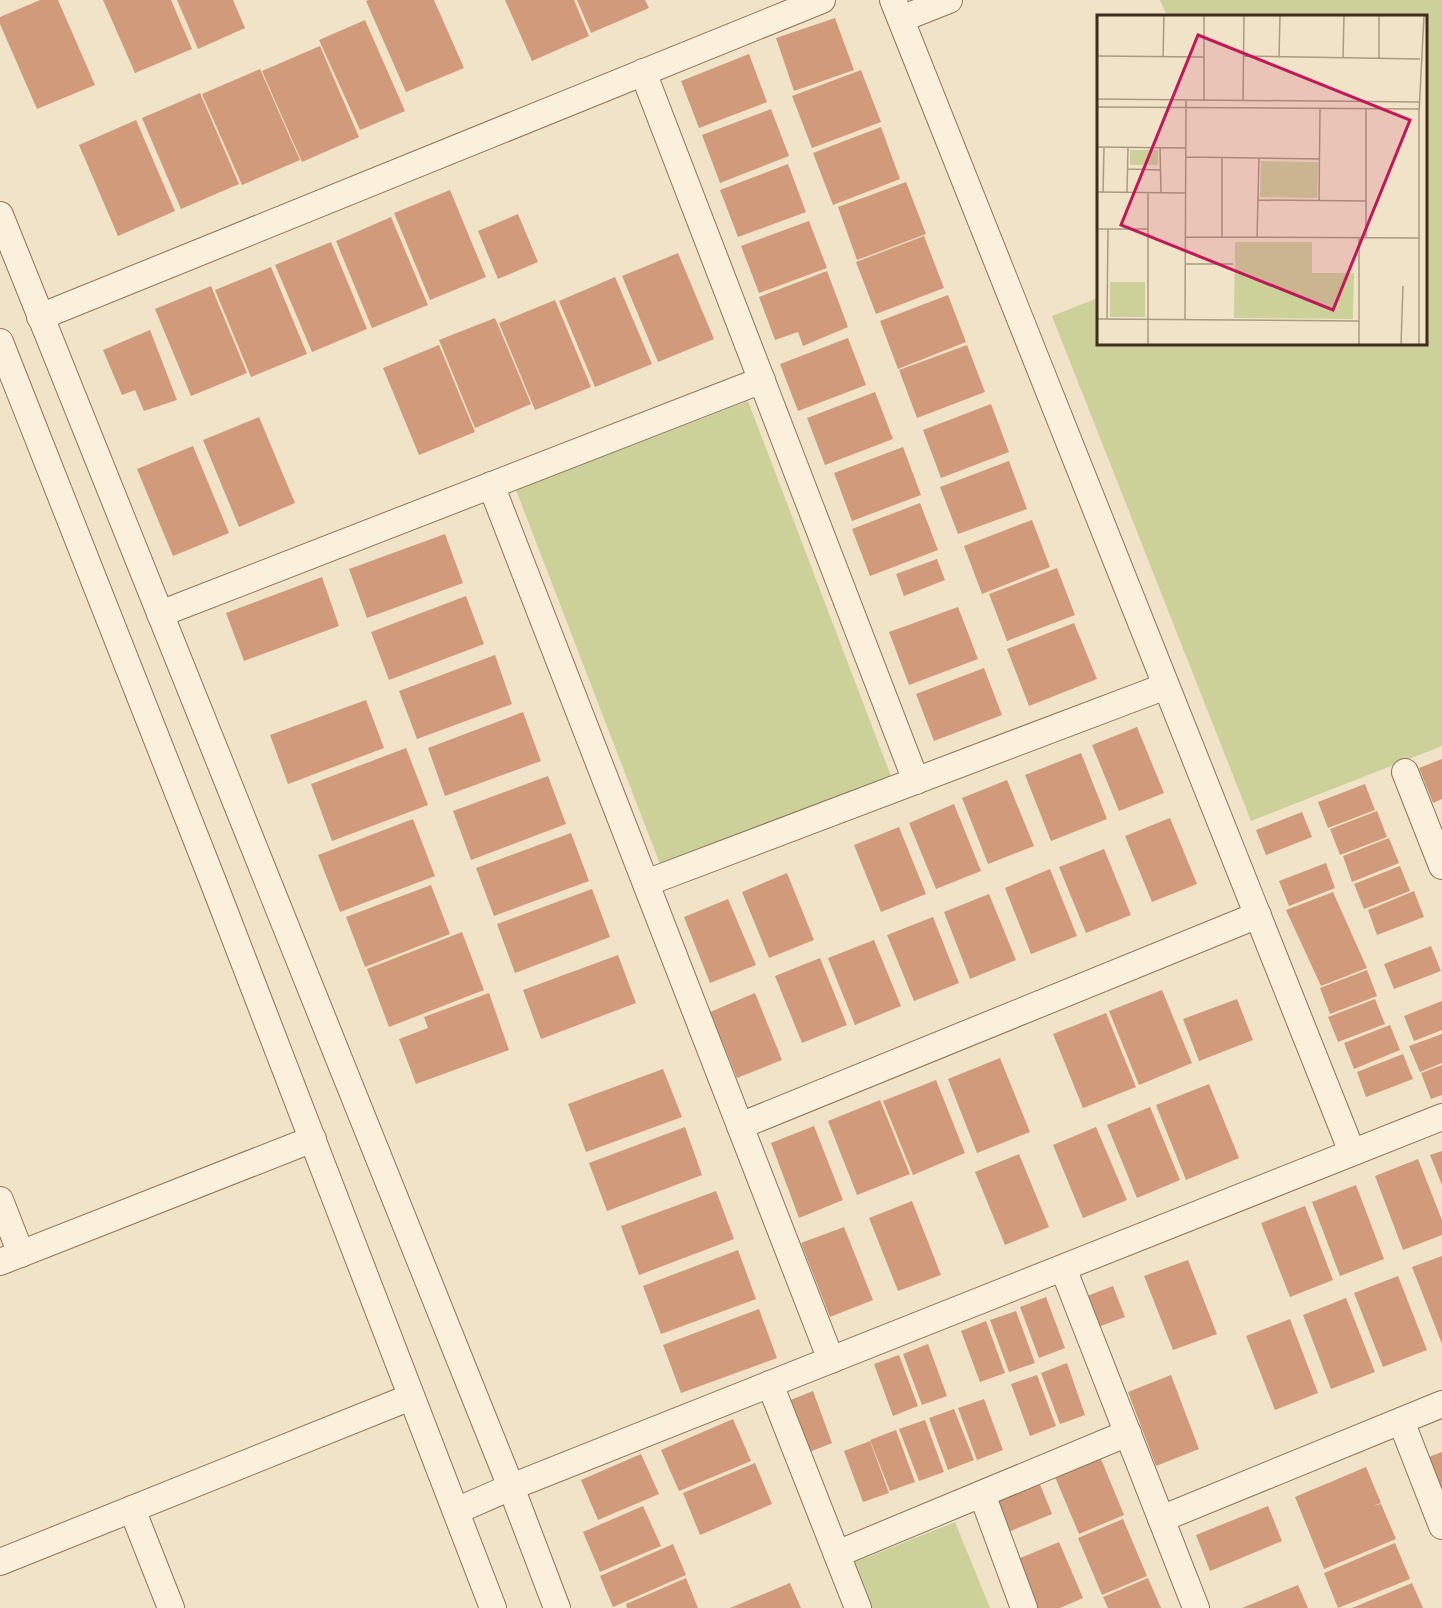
<svg xmlns="http://www.w3.org/2000/svg" width="1442" height="1608" viewBox="0 0 1442 1608" font-family="Georgia,serif">
	<rect width="100%" height="100%" fill="#f1e3c7"/>
	<!-- green -->
	<g fill="#ccd099">
		<polygon points="1160,0 1442,0 1442,746 1251,821 1052,316 1098,298 1098,344 1426,344 1426,16 1167,16"/>
		<polygon points="748,401 891,776 660,864 516,490"/>
		<polygon points="955,1522 990,1608 872,1608 853,1563"/>
	</g>
	<!-- building -->
	<g fill="#d19b7b">
		<polygon points="40,0 58,0 95,85 37,109 0,24 0,17"/>
		<polygon points="103,0 171,0 192,49 135,73"/>
		<polygon points="177,0 233,0 245,28 198,49"/>
		<polygon points="369,0 434,0 464,68 406,92 366,1"/>
		<polygon points="505,0 574,0 589,36 532,61"/>
		<polygon points="577,0 645,0 649,8 591,33"/>
		<polygon points="835,18 854,70 794,91 776,38"/>
		<polygon points="365,20 405,111 360,130 319,40"/>
		<polygon points="320,46 359,137 302,162 262,71"/>
		<polygon points="749,54 767,102 699,128 681,81"/>
		<polygon points="260,69 300,160 242,185 202,94"/>
		<polygon points="861,70 881,122 812,148 792,96"/>
		<polygon points="200,93 239,184 181,209 142,118"/>
		<polygon points="771,109 789,156 720,183 702,135"/>
		<polygon points="136,120 175,211 118,236 79,145"/>
		<polygon points="881,127 900,179 833,205 813,153"/>
		<polygon points="788,164 806,212 738,237 720,190"/>
		<polygon points="906,182 926,234 857,260 838,207"/>
		<polygon points="450,190 486,277 430,300 394,213"/>
		<polygon points="518,214 538,262 498,279 478,231"/>
		<polygon points="391,217 428,305 372,328 336,241"/>
		<polygon points="809,221 827,268 759,293 741,246"/>
		<polygon points="924,236 944,288 876,314 856,262"/>
		<polygon points="331,242 367,329 312,352 275,265"/>
		<polygon points="678,253 714,339 658,362 622,276"/>
		<polygon points="271,267 307,354 251,377 215,290"/>
		<polygon points="827,271 848,327 803,346 798,332 775,340 759,297"/>
		<polygon points="615,277 652,364 595,387 559,301"/>
		<polygon points="211,286 247,373 191,396 155,309"/>
		<polygon points="948,295 966,342 898,369 880,321"/>
		<polygon points="555,300 591,387 535,410 499,323"/>
		<polygon points="495,318 531,404 475,428 439,340"/>
		<polygon points="150,330 177,400 144,411 135,390 122,395 103,350"/>
		<polygon points="848,338 866,385 798,411 780,364"/>
		<polygon points="439,345 475,432 419,455 383,368"/>
		<polygon points="967,345 985,392 917,418 899,370"/>
		<polygon points="875,392 893,439 825,465 807,418"/>
		<polygon points="991,404 1009,452 941,478 923,430"/>
		<polygon points="259,417 295,503 239,527 203,440"/>
		<polygon points="193,446 229,533 173,556 137,469"/>
		<polygon points="903,447 921,495 852,521 834,473"/>
		<polygon points="1009,461 1027,509 958,534 940,487"/>
		<polygon points="920,503 938,550 870,576 852,529"/>
		<polygon points="1032,520 1050,567 982,594 964,546"/>
		<polygon points="445,534 463,583 367,618 349,569"/>
		<polygon points="937,559 945,580 904,596 896,574"/>
		<polygon points="1057,568 1075,615 1007,641 989,594"/>
		<polygon points="322,577 339,626 244,661 226,613"/>
		<polygon points="466,596 484,644 389,680 371,632"/>
		<polygon points="958,607 978,659 909,685 889,632"/>
		<polygon points="1074,623 1097,679 1029,706 1007,649"/>
		<polygon points="495,655 512,704 417,739 399,691"/>
		<polygon points="984,668 1002,715 934,741 916,694"/>
		<polygon points="366,700 384,748 288,784 270,735"/>
		<polygon points="523,712 541,761 445,796 428,748"/>
		<polygon points="1137,727 1164,793 1119,811 1092,745"/>
		<polygon points="406,748 428,805 332,841 311,784"/>
		<polygon points="1081,753 1107,819 1051,841 1025,775"/>
		<polygon points="1442,759 1442,799 1433,803 1419,768"/>
		<polygon points="548,776 566,824 471,860 453,811"/>
		<polygon points="1007,780 1034,846 988,864 962,798"/>
		<polygon points="1365,784 1375,810 1328,828 1318,802"/>
		<polygon points="954,804 981,871 936,889 909,823"/>
		<polygon points="1377,811 1387,837 1340,855 1330,829"/>
		<polygon points="1302,812 1312,837 1266,855 1256,830"/>
		<polygon points="1170,818 1197,884 1152,902 1125,836"/>
		<polygon points="413,819 435,876 340,912 318,855"/>
		<polygon points="899,827 926,894 881,912 854,845"/>
		<polygon points="571,833 589,881 494,916 476,868"/>
		<polygon points="1389,838 1399,863 1352,882 1343,856"/>
		<polygon points="1104,849 1131,915 1086,933 1059,867"/>
		<polygon points="1326,863 1335,888 1289,906 1279,881"/>
		<polygon points="1400,866 1410,891 1364,909 1354,884"/>
		<polygon points="1050,869 1077,936 1031,954 1005,888"/>
		<polygon points="787,873 814,940 769,958 742,892"/>
		<polygon points="431,885 450,934 365,967 346,917"/>
		<polygon points="592,889 610,937 515,973 497,924"/>
		<polygon points="1414,891 1424,917 1377,935 1368,910"/>
		<polygon points="1333,892 1367,968 1321,986 1286,910"/>
		<polygon points="989,894 1016,960 970,979 944,912"/>
		<polygon points="728,899 756,965 710,983 684,917"/>
		<polygon points="933,917 959,983 914,1001 887,935"/>
		<polygon points="462,932 484,990 389,1027 367,969"/>
		<polygon points="874,940 901,1006 855,1025 828,958"/>
		<polygon points="1431,946 1441,971 1394,989 1384,964"/>
		<polygon points="618,955 636,1003 541,1039 523,990"/>
		<polygon points="820,958 847,1025 802,1043 775,976"/>
		<polygon points="1367,970 1377,996 1330,1014 1320,988"/>
		<polygon points="1162,990 1192,1063 1139,1085 1109,1011"/>
		<polygon points="489,993 509,1050 416,1084 399,1039 428,1028 424,1017"/>
		<polygon points="755,993 782,1060 737,1078 710,1012"/>
		<polygon points="1237,999 1253,1040 1199,1061 1183,1019"/>
		<polygon points="1375,999 1385,1024 1338,1042 1328,1017"/>
		<polygon points="1442,1001 1442,1030 1414,1041 1404,1016"/>
		<polygon points="1106,1013 1136,1087 1083,1108 1053,1034"/>
		<polygon points="1390,1025 1400,1050 1354,1069 1344,1043"/>
		<polygon points="1442,1034 1442,1063 1420,1072 1409,1046"/>
		<polygon points="1403,1054 1413,1079 1366,1097 1357,1072"/>
		<polygon points="1000,1058 1030,1132 977,1153 948,1079"/>
		<polygon points="1442,1065 1442,1095 1431,1099 1421,1073"/>
		<polygon points="663,1069 682,1117 586,1152 568,1104"/>
		<polygon points="936,1080 965,1153 913,1175 883,1101"/>
		<polygon points="1209,1084 1239,1158 1186,1180 1156,1105"/>
		<polygon points="880,1100 910,1174 857,1195 828,1121"/>
		<polygon points="1150,1107 1180,1180 1137,1198 1107,1125"/>
		<polygon points="814,1126 843,1200 799,1218 771,1143"/>
		<polygon points="685,1127 702,1175 607,1211 589,1163"/>
		<polygon points="1096,1127 1127,1200 1083,1218 1053,1145"/>
		<polygon points="1442,1151 1442,1185 1430,1155"/>
		<polygon points="1019,1154 1049,1227 1005,1245 975,1172"/>
		<polygon points="1418,1159 1442,1220 1442,1235 1403,1250 1375,1176"/>
		<polygon points="1356,1185 1384,1259 1340,1276 1312,1202"/>
		<polygon points="716,1191 734,1239 639,1275 621,1226"/>
		<polygon points="912,1201 941,1275 898,1291 869,1218"/>
		<polygon points="1305,1206 1333,1280 1290,1297 1261,1223"/>
		<polygon points="844,1227 873,1300 830,1317 801,1243"/>
		<polygon points="738,1250 756,1299 661,1334 643,1286"/>
		<polygon points="1442,1256 1442,1344 1412,1267"/>
		<polygon points="1188,1260 1217,1334 1173,1350 1144,1276"/>
		<polygon points="1398,1276 1427,1350 1383,1367 1354,1293"/>
		<polygon points="1113,1286 1125,1317 1098,1327 1087,1296"/>
		<polygon points="1046,1297 1065,1348 1039,1358 1020,1307"/>
		<polygon points="1346,1298 1375,1372 1331,1389 1303,1315"/>
		<polygon points="759,1309 777,1358 681,1393 663,1345"/>
		<polygon points="1016,1311 1035,1363 1009,1372 990,1320"/>
		<polygon points="1290,1319 1318,1393 1275,1410 1246,1336"/>
		<polygon points="986,1321 1005,1373 980,1382 961,1331"/>
		<polygon points="928,1344 947,1396 922,1405 903,1354"/>
		<polygon points="899,1355 918,1406 893,1416 874,1364"/>
		<polygon points="1067,1363 1085,1415 1060,1424 1041,1373"/>
		<polygon points="1037,1375 1056,1426 1030,1436 1011,1384"/>
		<polygon points="1171,1375 1199,1449 1156,1466 1128,1392"/>
		<polygon points="813,1391 832,1443 807,1453 788,1401"/>
		<polygon points="984,1399 1003,1450 977,1460 958,1408"/>
		<polygon points="954,1409 974,1460 948,1470 929,1418"/>
		<polygon points="733,1419 751,1461 679,1491 661,1450"/>
		<polygon points="925,1420 944,1472 919,1481 899,1429"/>
		<polygon points="896,1430 915,1482 890,1491 870,1440"/>
		<polygon points="870,1441 889,1493 863,1502 844,1451"/>
		<polygon points="1442,1452 1442,1498 1426,1458"/>
		<polygon points="641,1454 659,1494 598,1520 581,1480"/>
		<polygon points="1101,1459 1124,1515 1079,1534 1055,1477"/>
		<polygon points="755,1463 772,1504 700,1535 683,1493"/>
		<polygon points="1366,1467 1381,1503 1373,1506 1381,1504 1396,1539 1324,1569 1295,1497"/>
		<polygon points="1039,1482 1052,1514 1006,1533 993,1501"/>
		<polygon points="643,1506 661,1546 600,1572 583,1532"/>
		<polygon points="1268,1506 1282,1541 1210,1571 1196,1535"/>
		<polygon points="1123,1519 1147,1576 1102,1595 1078,1538"/>
		<polygon points="1059,1542 1083,1598 1060,1608 1033,1608 1013,1561"/>
		<polygon points="1395,1543 1410,1579 1338,1608 1324,1573"/>
		<polygon points="673,1544 686,1575 613,1607 600,1576"/>
		<polygon points="686,1578 698,1608 627,1608 626,1604"/>
		<polygon points="1148,1578 1161,1608 1108,1608 1103,1597"/>
		<polygon points="790,1583 801,1608 730,1608"/>
		<polygon points="1412,1583 1423,1608 1352,1608"/>
		<polygon points="1298,1585 1308,1608 1242,1608"/>
	</g>
	<g fill="none" stroke-linecap="round" stroke-linejoin="round">
		<defs>
			<g id="street">
				<polyline points="893,0 1352,1152"/>
				<polyline points="901,19 949,0"/>
				<polyline points="643,72 916,781"/>
				<polyline points="0,215 511,1487 557,1608"/>
				<polyline points="40,317 822,0"/>
				<polyline points="0,342 214,884 493,1608"/>
				<polyline points="491,485 831,1360"/>
				<polyline points="160,614 762,380"/>
				<polyline points="1405,772 1442,866"/>
				<polyline points="646,883 1166,686"/>
				<polyline points="740,1126 1258,915"/>
				<polyline points="0,1200 21,1254"/>
				<polyline points="0,1262 313,1139"/>
				<polyline points="1063,1268 1196,1608"/>
				<polyline points="770,1384 858,1608"/>
				<polyline points="1401,1421 1442,1526"/>
				<polyline points="982,1494 1024,1608"/>
				<polyline points="132,1509 171,1608"/>
				<polyline points="456,1511 511,1487 1442,1117"/>
				<polyline points="1161,1519 1442,1404"/>
				<polyline points="837,1554 1128,1433"/>
				<polyline points="0,1562 411,1397"/>
			</g>
		</defs>
		<!-- street casing -->
		<use href="#street" stroke="#8e745b" stroke-width="28"/>
		<!-- street -->
		<use href="#street" stroke="#fbf0db" stroke-width="26"/>
	</g>
	<!-- overview -->
	<g transform="translate(1097 15)">
		<rect width="330" height="330" fill="#f1e3c7"/>
		<path d="M33 135H61V150H33ZM164 146 221 147 220 183 163 182ZM138 227H215V258H257L256 304 137 303ZM13 267H48V302H13Z" fill="#ccd099"/>
		<path fill="none" stroke="#a99a84" stroke-width="1.5" d="M282 1V44M0 41 107 42M146 41 323 44M66 42 67 1M182 42 183 1M246 43 247 1M0 84 322 87M107 85V1M146 86 147 1M0 92 322 94M269 94V223M0 132 89 133M63 133 64 178M89 142 223 144M125 143V222M31 154 63 155M0 177 89 178M6 177 7 132M30 177 31 133M51 178V329M161 185 269 186M222 186 223 94M0 214H51M89 222 323 223M160 223 162 143M89 249H136M0 304 262 306M10 304 11 214M88 305 89 85M262 329V223M304 329 306 271M322 329V97L327 1"/>
		<path fill="#c2185b" fill-opacity="0.15" stroke="#c2185b" stroke-width="3" d="M101 20 313 105 236 295 24 210Z"/>
		<rect width="330" height="330" fill="none" stroke="#3e2d1f" stroke-width="3"/>
	</g>
</svg>
